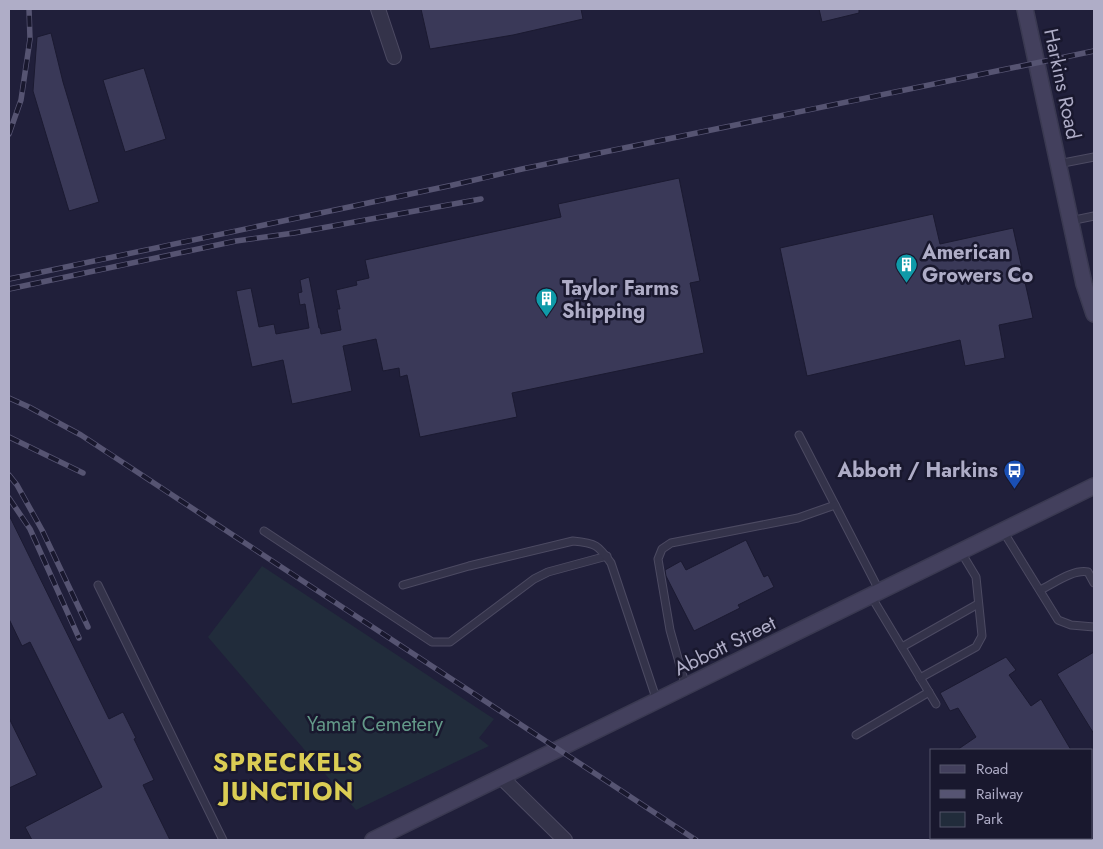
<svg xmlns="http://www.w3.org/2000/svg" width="1103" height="849" viewBox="0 0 1103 849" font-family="Jost,sans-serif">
	<rect width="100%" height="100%" fill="#201f3a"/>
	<!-- green -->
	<polygon fill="#212c3b" points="262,566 494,719 479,738 489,746 356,810 208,637"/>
	<!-- building -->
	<g fill="#3a3958" stroke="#1b1a31">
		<polygon points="421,9 581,9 583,19 513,35 430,49"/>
		<polygon points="819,9 859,9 859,13 822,22"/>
		<polygon points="51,33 63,82 99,202 69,211 33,91 37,37"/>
		<polygon points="144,68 166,139 125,152 103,80"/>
		<polygon points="679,178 700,281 690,283 704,353 512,393 517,417 420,437 407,375 400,377 399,368 383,371 376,339 343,346 352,391 292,404 283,360 252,367 236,291 251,288 259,327 274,324 276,334 309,328 305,304 300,305 298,293 302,292 300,280 309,277 319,328 320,328 321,334 341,330 337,309 340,309 336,290 357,285 356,281 369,278 365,260 561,217 558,204"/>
		<polygon points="933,214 940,244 1013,228 1033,318 999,325 1005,358 965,366 960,340 807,376 780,248"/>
		<polygon points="9,515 109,719 123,712 136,738 134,739 154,780 143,785 170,840 32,840 25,827 102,787 30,642 22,646 9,619"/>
		<polygon points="746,540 764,577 768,575 774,587 738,605 740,608 694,631 666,576 665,570 681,561 686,570"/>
		<polygon points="1094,652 1094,734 1057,674"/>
		<polygon points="1006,657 1016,670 1009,675 1031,706 1041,699 1071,750 957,750 976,737 958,708 950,711 940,693"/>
		<polygon points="9,718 37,775 9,788"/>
	</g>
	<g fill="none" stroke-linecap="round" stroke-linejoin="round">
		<defs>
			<g id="lane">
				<polyline points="1058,164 1094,157"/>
				<polyline points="1070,221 1094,216"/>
				<polyline points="799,435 880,592"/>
				<polyline points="264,531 432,642 450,642 534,579 548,572 607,556"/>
				<polyline points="1003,531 1058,620 1071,625 1094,627"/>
				<polyline points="98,585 223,840"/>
				<path d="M403 585 469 566 573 541C596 543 598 545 611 563L657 701"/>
				<path d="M1040 590C1053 584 1073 569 1088 572L1094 583"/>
				<polyline points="871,596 936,704"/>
				<polyline points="902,647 978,604"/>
				<polyline points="920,678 976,647 982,636 976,577 961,552"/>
				<polyline points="686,687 670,630 658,559 662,549 671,543 798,518 835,505"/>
				<polyline points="856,735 929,692"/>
			</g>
			<g id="street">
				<polyline points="378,9 394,57"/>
				<polyline points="502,778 565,840"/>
			</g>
			<g id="secondary">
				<polyline points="1025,9 1084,284 1094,314"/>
				<polyline points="373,840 1094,486"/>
			</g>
		</defs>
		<!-- lane casing -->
		<use href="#lane" stroke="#4c4a62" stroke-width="9"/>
		<!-- street casing -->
		<use href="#street" stroke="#4c4a62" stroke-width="16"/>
		<!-- secondary casing -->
		<use href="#secondary" stroke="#3a3951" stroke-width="18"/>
		<!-- lane -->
		<use href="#lane" stroke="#34334a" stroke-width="7"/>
		<!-- street -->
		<use href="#street" stroke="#34334a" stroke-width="14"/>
		<!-- secondary -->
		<use href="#secondary" stroke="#43405d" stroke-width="15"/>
		<defs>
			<g id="rail">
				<polyline points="9,134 21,100 30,39 29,9"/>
				<polyline points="9,279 453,185 522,169 1094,51"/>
				<polyline points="9,289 236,241 294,233 481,199"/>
				<polyline points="9,398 29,407 81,435 696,840"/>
				<polyline points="9,437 83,473"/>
				<polyline points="9,475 17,485 42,530 88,627"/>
				<polyline points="9,498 30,529 79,638"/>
			</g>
		</defs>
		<!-- rail casing -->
		<use href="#rail" stroke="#565472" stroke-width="5.5"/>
		<!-- rail -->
		<use href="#rail" stroke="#19182e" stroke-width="4" stroke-dasharray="11" stroke-linecap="butt"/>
	</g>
	<!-- icons -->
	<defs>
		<symbol id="building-pin" viewBox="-11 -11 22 30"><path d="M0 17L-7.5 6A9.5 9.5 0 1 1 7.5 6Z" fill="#0f9aa8" stroke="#19182e"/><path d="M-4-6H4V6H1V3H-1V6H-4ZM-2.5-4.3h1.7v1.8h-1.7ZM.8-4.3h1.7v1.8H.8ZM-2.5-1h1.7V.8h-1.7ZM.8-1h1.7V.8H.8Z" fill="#fff"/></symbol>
		<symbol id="bus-pin" viewBox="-11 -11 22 30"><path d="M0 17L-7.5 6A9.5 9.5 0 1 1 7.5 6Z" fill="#1a4fb4" stroke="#19182e"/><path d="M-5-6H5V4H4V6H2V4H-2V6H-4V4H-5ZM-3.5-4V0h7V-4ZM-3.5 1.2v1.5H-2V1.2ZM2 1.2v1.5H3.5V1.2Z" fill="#fff"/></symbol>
	</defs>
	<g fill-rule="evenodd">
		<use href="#building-pin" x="894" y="252" width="25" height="34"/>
		<use href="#building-pin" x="534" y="286" width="25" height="34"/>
		<use href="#bus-pin" x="1002" y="458" width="25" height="34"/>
	</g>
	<g text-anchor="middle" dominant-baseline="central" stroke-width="5" stroke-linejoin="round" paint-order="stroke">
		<!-- street labels -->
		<g font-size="20" fill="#afadc7" stroke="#19182e">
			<text transform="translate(1062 84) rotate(78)">Harkins Road</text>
			<text transform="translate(725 646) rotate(-26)">Abbott Street</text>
		</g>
		<!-- poi labels -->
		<g font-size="20" font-weight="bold" fill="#afadc7" stroke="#19182e" text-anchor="start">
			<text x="922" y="252">American<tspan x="922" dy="23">Growers Co</tspan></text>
			<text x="562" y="288">Taylor Farms<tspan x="562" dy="23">Shipping</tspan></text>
			<text x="998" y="470" text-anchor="end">Abbott / Harkins</text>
		</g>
		<!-- park labels -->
		<g font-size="20" fill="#639988" stroke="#19182e">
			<text x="375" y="724">Yamat Cemetery</text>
		</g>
		<!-- district labels -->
		<g font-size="25" font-weight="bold" letter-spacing="1" fill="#dbcd54" stroke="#19182e">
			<text x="288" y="762">SPRECKELS<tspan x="288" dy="29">JUNCTION</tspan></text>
		</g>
	</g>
	<!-- border -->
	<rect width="1103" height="849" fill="none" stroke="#afadc7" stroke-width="20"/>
	<!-- legend -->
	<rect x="930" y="749" width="162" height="90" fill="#19182e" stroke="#55546b"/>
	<rect x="940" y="765" width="25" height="8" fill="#43405d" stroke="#55546b"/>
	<text x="976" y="774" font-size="15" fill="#afadc7">Road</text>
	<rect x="940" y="790" width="25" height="8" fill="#565472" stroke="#55546b"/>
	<text x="976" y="799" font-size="15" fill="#afadc7">Railway</text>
	<rect x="940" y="812" width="25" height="15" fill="#212c3b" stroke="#55546b"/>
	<text x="976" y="824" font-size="15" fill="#afadc7">Park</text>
</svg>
